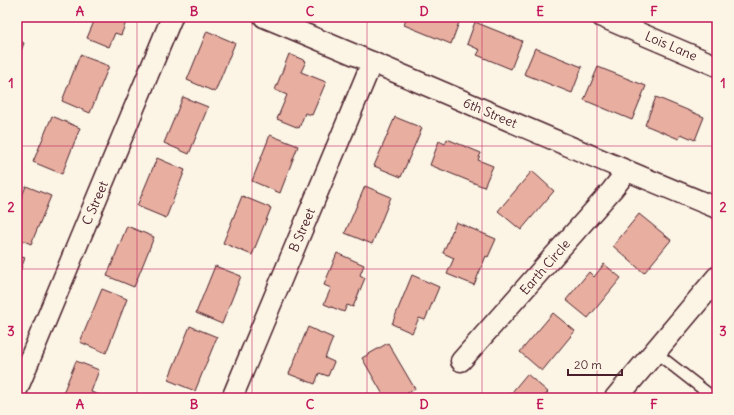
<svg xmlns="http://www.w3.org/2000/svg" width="734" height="415" viewBox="0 0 734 415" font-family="Delius,sans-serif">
	<rect width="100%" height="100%" fill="#fcf5e5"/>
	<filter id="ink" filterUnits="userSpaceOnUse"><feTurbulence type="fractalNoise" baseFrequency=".025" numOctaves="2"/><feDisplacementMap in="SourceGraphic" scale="8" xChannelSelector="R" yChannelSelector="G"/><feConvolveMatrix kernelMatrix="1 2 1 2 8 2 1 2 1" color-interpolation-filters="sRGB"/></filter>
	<g filter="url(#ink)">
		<!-- building -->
		<g fill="#e8afa1" stroke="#4a1f2b">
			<polygon points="96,17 128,17 121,35 115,33 109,47 87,38"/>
			<polygon points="407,17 461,17 451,44 404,25"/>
			<polygon points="475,22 522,41 511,69 477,55 480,50 467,44"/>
			<polygon points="207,31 235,43 215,92 187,80"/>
			<polygon points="17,40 24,43 17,61"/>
			<polygon points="535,48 582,67 572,93 524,74"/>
			<polygon points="289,54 306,61 301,72 326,82 312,115 305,113 299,128 277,119 287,95 275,90"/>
			<polygon points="80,55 109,66 90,113 62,101"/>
			<polygon points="598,67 646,86 632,120 584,100"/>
			<polygon points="183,97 208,107 189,154 164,143"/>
			<polygon points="656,97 704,117 695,140 681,134 679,139 645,125"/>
			<polygon points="52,116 80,128 62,174 33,162"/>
			<polygon points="395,117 422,128 401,177 374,166"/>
			<polygon points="270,135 298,146 280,193 252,181"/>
			<polygon points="447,139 481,153 478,160 493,166 484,187 430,165 439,141 445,144"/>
			<polygon points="157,158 185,170 166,218 137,206"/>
			<polygon points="532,171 554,191 521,230 498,211"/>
			<polygon points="26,186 51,196 31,244 17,238 17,209"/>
			<polygon points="365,186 391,197 372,244 345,233"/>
			<polygon points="242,196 271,208 252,255 223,243"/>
			<polygon points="639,214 671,240 644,273 613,246"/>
			<polygon points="456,222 496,239 488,257 486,256 474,285 447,274 454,258 443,253"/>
			<polygon points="127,226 154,237 134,287 107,276"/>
			<polygon points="337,253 364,265 360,275 365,278 353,307 347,305 344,312 324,304 331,288 324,285"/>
			<polygon points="17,255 25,258 17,279"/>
			<polygon points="604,264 621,278 588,318 566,300 589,272 594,277"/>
			<polygon points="215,266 241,276 222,324 196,313"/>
			<polygon points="412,275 439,287 425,320 419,318 412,333 392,324"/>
			<polygon points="102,289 127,299 106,353 80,342"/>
			<polygon points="553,313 575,331 542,371 520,352"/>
			<polygon points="190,326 217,337 195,391 168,380"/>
			<polygon points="308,327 333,338 325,358 334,362 328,376 319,373 315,384 289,374"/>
			<polygon points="388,343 415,389 399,398 385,398 362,358"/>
			<polygon points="76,361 99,370 91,392 99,395 98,398 61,398"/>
			<polygon points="527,374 548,392 543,398 507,398"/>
		</g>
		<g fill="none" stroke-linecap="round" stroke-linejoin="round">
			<defs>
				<polyline id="service" points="655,352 714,398"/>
				<g id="minor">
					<path d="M264 17C415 79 565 146 717 208"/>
					<polyline points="602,17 717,66"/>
					<polyline points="461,361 612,190 627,171"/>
					<polyline points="17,390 172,17"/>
					<polyline points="232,398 372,62"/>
				</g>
				<polyline id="primary" points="616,398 717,278"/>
			</defs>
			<!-- service casing -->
			<use href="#service" stroke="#4a1f2b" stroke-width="13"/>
			<!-- minor casing -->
			<use href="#minor" stroke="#4a1f2b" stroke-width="23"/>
			<!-- primary casing -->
			<use href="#primary" stroke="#4a1f2b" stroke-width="25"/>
			<!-- service -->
			<use href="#service" stroke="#fcf5e5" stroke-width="10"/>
			<!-- minor -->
			<use href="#minor" stroke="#fcf5e5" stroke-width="20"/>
			<!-- primary -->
			<use href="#primary" stroke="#fcf5e5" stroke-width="22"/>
		</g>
	</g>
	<!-- grid -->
	<path fill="none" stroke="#c2185b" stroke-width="1" stroke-opacity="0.55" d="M137 17V398M252 17V398M367 17V398M482 17V398M597 17V398M17 146H717M17 269H717"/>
	<g text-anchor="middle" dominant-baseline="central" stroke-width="3.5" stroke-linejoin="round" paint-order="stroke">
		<!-- street labels -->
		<g font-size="13" fill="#4a1f2b" stroke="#fcf5e5">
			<text transform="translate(671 46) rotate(23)">Lois Lane</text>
			<text transform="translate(490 113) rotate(23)">6th Street</text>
			<text transform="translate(95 203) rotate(-67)">C Street</text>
			<text transform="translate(302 230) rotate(-67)">B Street</text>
			<text transform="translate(545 267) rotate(-49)">Earth Circle</text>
		</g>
	</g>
	<!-- margin -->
	<rect width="734" height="415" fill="none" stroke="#fcf5e5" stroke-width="44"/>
	<!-- scale -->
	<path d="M568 369v6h54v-6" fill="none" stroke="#4a1f2b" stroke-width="2"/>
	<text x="574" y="369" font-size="12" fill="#4a1f2b" stroke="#fcf5e5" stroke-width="3" paint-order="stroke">20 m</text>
	<rect x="22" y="22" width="690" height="371" fill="none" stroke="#c2185b" stroke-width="1.5"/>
	<g font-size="13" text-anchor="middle" font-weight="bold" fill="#c2185b">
		<text x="80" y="16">A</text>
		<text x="194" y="16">B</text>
		<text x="310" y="16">C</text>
		<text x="424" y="16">D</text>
		<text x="540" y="16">E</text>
		<text x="654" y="16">F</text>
		<text x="11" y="88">1</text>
		<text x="723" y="88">1</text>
		<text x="11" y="212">2</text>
		<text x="723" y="212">2</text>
		<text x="11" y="336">3</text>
		<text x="723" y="336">3</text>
		<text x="80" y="409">A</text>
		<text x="194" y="409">B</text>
		<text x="310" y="409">C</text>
		<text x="424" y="409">D</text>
		<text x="540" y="409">E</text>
		<text x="654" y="409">F</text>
	</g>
</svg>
